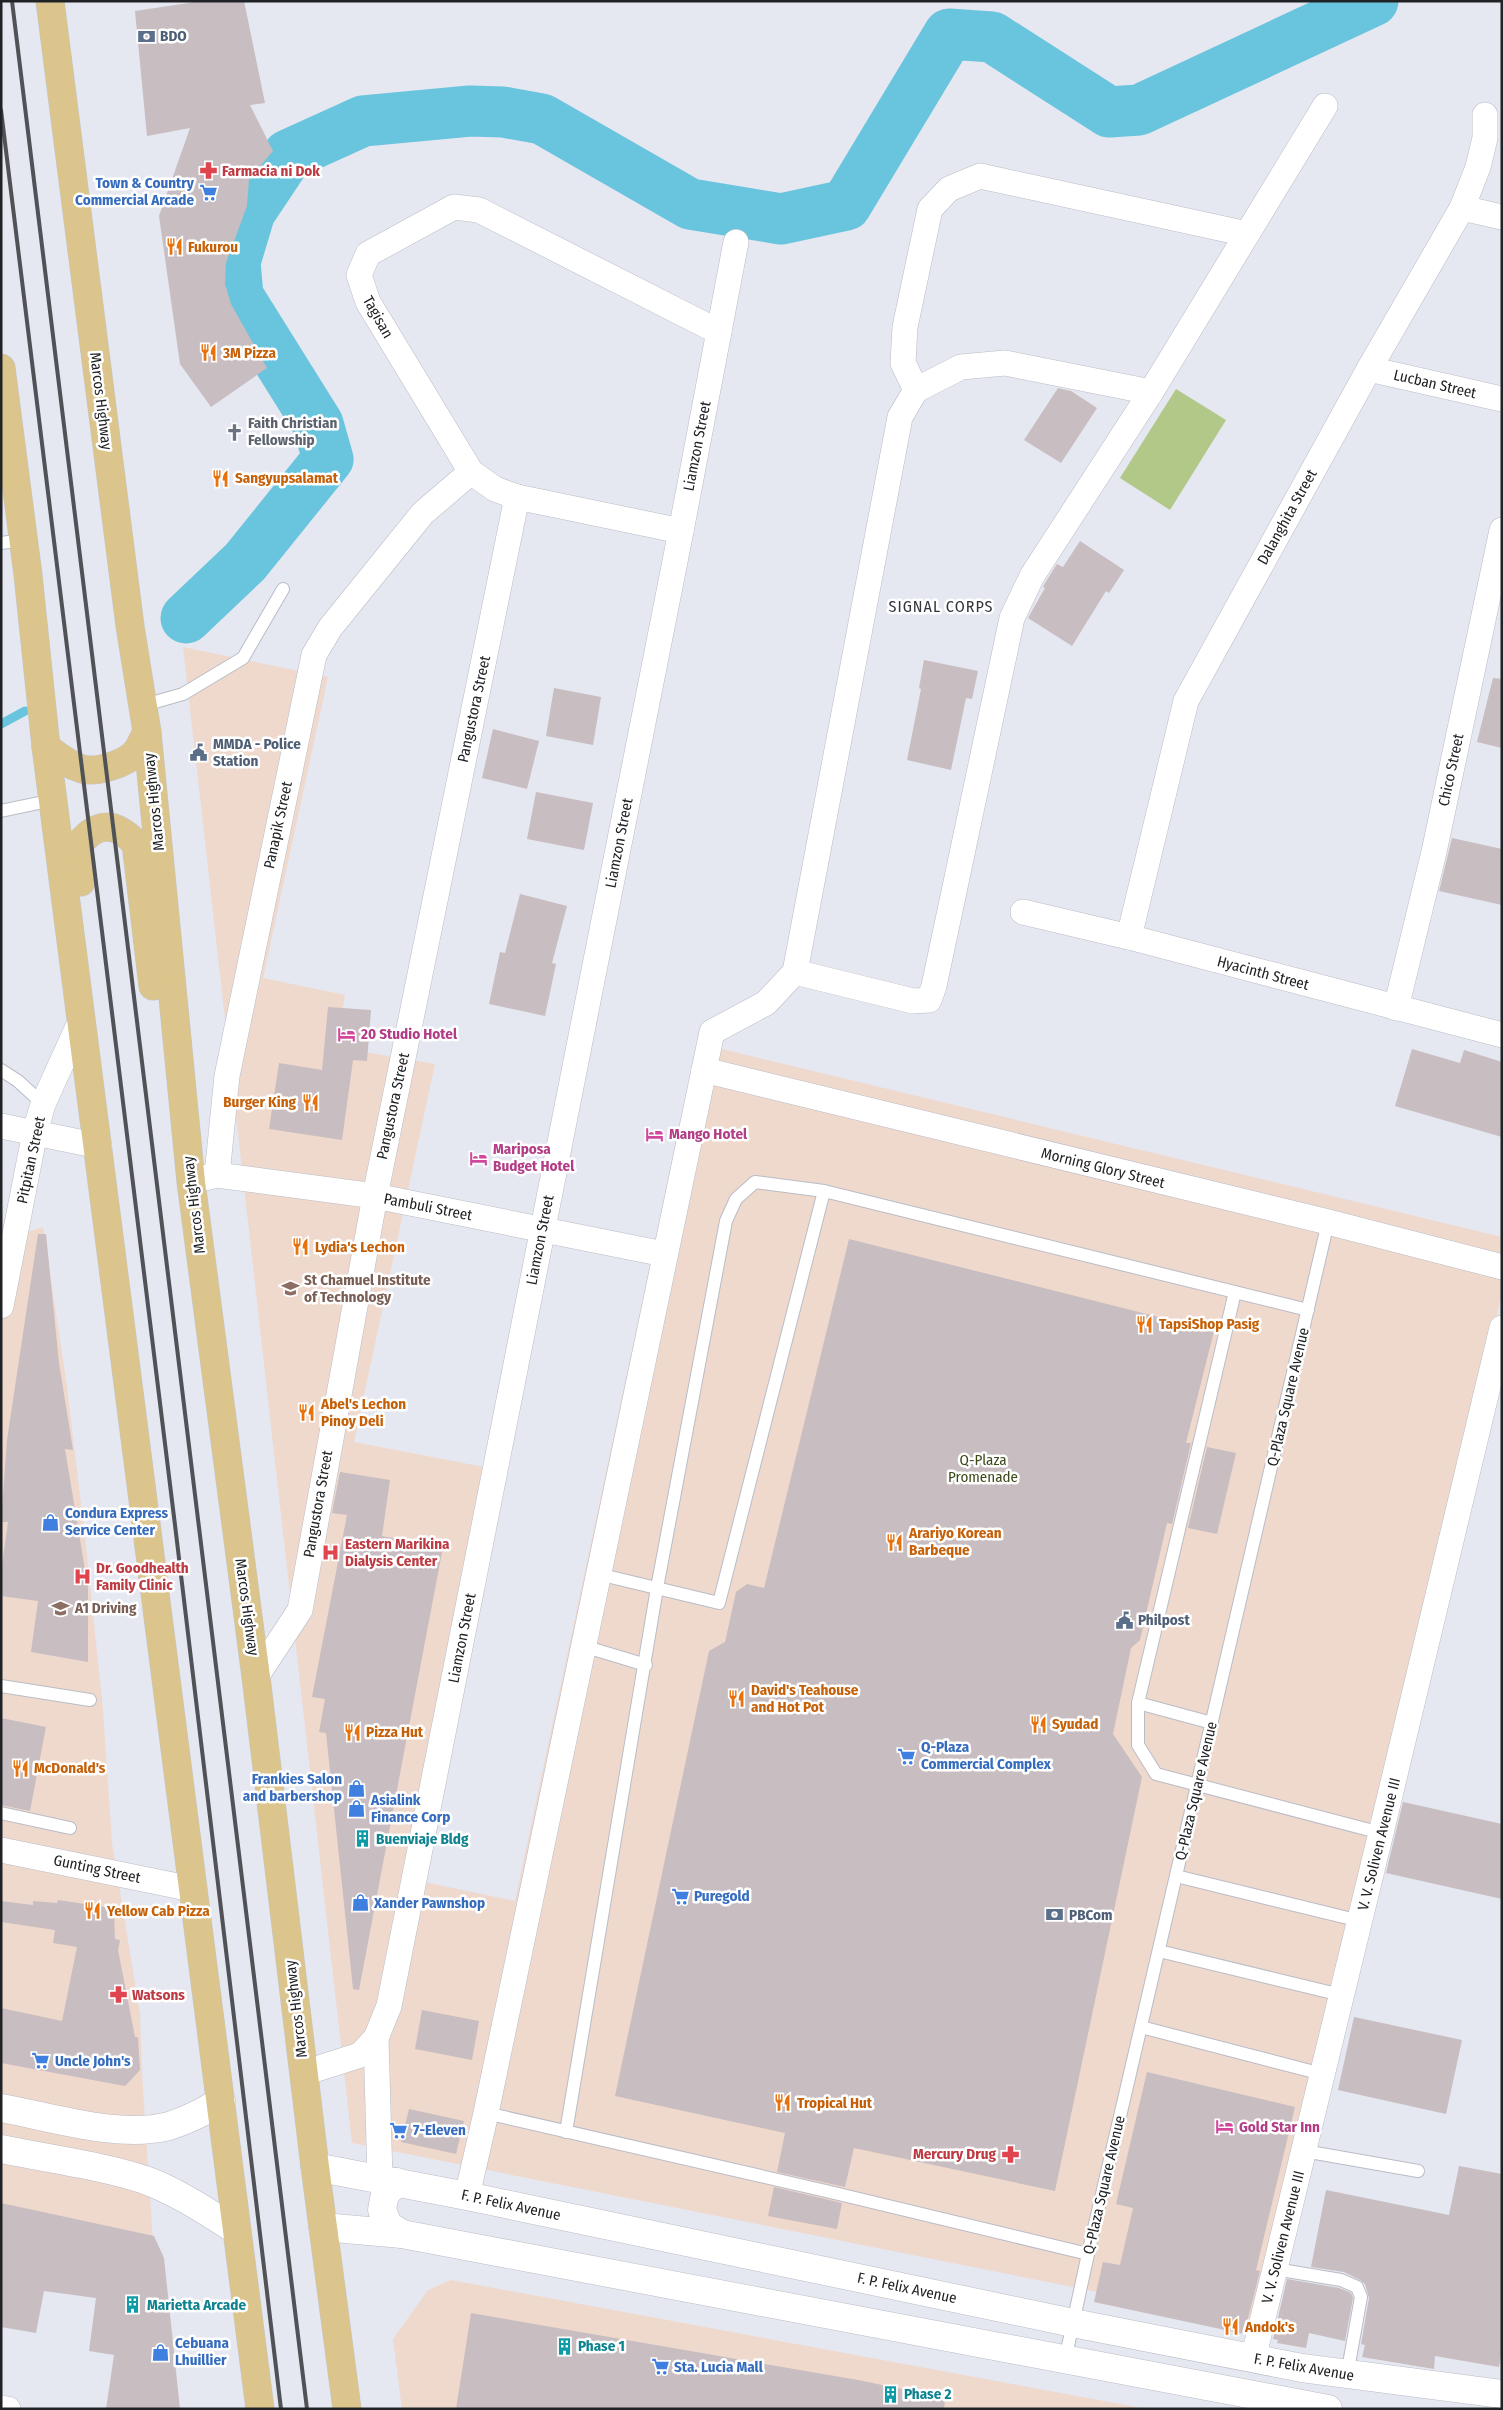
<svg xmlns="http://www.w3.org/2000/svg" width="1503" height="2410" viewBox="0 0 1503 2410" font-family="'Fira Sans Condensed',sans-serif">
	<rect width="100%" height="100%" fill="#e5e7f1"/>
	<!-- commercial -->
	<g fill="#efd9cd">
		<polygon points="183,647 328,677 263,978 345,995 336,1047 435,1064 354,1442 484,1467 405,1878 515,1901 697,1043 1502,1237 1502,1293 1258,2324 352,2143"/>
		<polygon points="43,1227 67,1387 85,1537 103,1710 112,1843 140,2014 142,2072 156,2290 1,2256 1,1282 9,1238"/>
		<polygon points="451,2280 1147,2409 402,2409 393,2339 428,2290"/>
	</g>
	<!-- green -->
	<polygon fill="#b2c888" points="1176,389 1226,420 1170,510 1120,478"/>
	<g fill="none" stroke-linecap="round" stroke-linejoin="round">
		<!-- stream -->
		<polyline stroke="#69c4dd" stroke-width="9" points="1,724 25,711"/>
		<!-- river -->
		<polyline stroke="#69c4dd" stroke-width="51" points="186,618 245,562 328,459 318,424 238,296 235,262 250,212 288,155 363,121 470,111 503,112 542,119 690,204 781,219 846,205 949,34 992,37 1109,112 1139,110 1373,1"/>
	</g>
	<!-- building -->
	<g fill="#c8bdc0">
		<polygon points="202,1 244,1 265,103 250,105 273,151 249,179 247,206 226,263 225,284 231,304 267,368 211,407 180,364 159,216 190,128 147,136 135,11"/>
		<polygon points="1058,388 1071,391 1097,408 1061,463 1024,440"/>
		<polygon points="1080,541 1124,570 1109,593 1106,591 1072,646 1028,618 1045,588 1043,587 1045,583 1057,564 1063,567"/>
		<polygon points="924,660 978,671 972,699 966,698 951,770 907,760 921,689 919,688"/>
		<polygon points="1493,678 1502,679 1502,748 1477,742"/>
		<polygon points="554,688 601,697 593,745 546,736"/>
		<polygon points="493,729 539,741 527,789 482,778"/>
		<polygon points="536,792 593,803 584,850 527,839"/>
		<polygon points="1452,838 1502,849 1502,905 1439,891"/>
		<polygon points="520,894 567,906 552,963 556,964 545,1016 489,1004 500,952 505,953"/>
		<polygon points="328,1007 371,1010 367,1061 353,1060 342,1140 269,1129 279,1063 322,1070"/>
		<polygon points="1412,1049 1460,1063 1464,1050 1502,1062 1502,1137 1395,1106"/>
		<polygon points="38,1234 46,1234 59,1363 73,1450 65,1449 88,1588 88,1662 31,1652 38,1601 1,1596 1,1572 8,1522 1,1522 7,1440"/>
		<polygon points="849,1239 1214,1331 1186,1443 1191,1443 1172,1524 1167,1523 1140,1640 1131,1648 1113,1734 1142,1777 1055,2191 854,2148 845,2187 777,2172 785,2133 615,2096 709,1651 725,1642 736,1592 747,1584 764,1588"/>
		<polygon points="1207,1447 1236,1453 1217,1534 1188,1528"/>
		<polygon points="340,1472 390,1480 382,1536 443,1547 359,1990 353,1989 326,1733 319,1732 325,1699 312,1697 347,1515 332,1513"/>
		<polygon points="1,1718 46,1727 30,1811 1,1805"/>
		<polygon points="1403,1802 1502,1824 1502,1899 1386,1873"/>
		<polygon points="58,1900 105,1907 114,1913 115,1939 120,1940 118,1950 135,2037 138,2037 140,2070 125,2086 1,2063 1,2008 62,2021 77,1947 53,1943 55,1930 1,1922 1,1901 33,1905 33,1901 57,1903"/>
		<polygon points="422,2010 479,2021 472,2060 415,2049"/>
		<polygon points="1354,2017 1462,2040 1446,2114 1338,2090"/>
		<polygon points="1147,2072 1295,2107 1256,2270 1260,2271 1244,2334 1094,2302 1103,2262 1120,2265 1133,2208 1116,2204"/>
		<polygon points="409,2109 464,2121 456,2154 401,2142"/>
		<polygon points="1459,2166 1502,2174 1502,2350 1499,2367 1435,2356 1434,2369 1362,2357 1365,2345 1361,2344 1369,2298 1365,2284 1360,2280 1344,2272 1311,2267 1326,2190 1449,2215"/>
		<polygon points="774,2187 842,2203 837,2229 768,2216"/>
		<polygon points="1,2203 154,2236 164,2258 180,2409 106,2409 114,2355 89,2351 96,2298 44,2291 36,2333 1,2327"/>
		<polygon points="1287,2279 1339,2288 1351,2293 1353,2298 1345,2341 1309,2333 1306,2348 1277,2343 1278,2340 1273,2339"/>
		<polygon points="471,2313 858,2380 945,2398 944,2409 456,2409"/>
	</g>
	<g fill="none" stroke-linecap="round" stroke-linejoin="round">
		<defs>
			<g id="service">
				<polyline points="1,543 23,540"/>
				<polyline points="141,706 183,694 243,658 283,589"/>
				<polyline points="1,811 53,800"/>
				<polyline points="1,1070 18,1081 43,1104"/>
				<polyline points="1235,1292 1138,1703 1138,1745 1156,1774 1381,1833"/>
				<polyline points="598,1574 719,1603 824,1191"/>
				<polyline points="583,1646 646,1665"/>
				<polyline points="1,1686 90,1700"/>
				<polyline points="1138,1703 1212,1723"/>
				<polyline points="1,1813 70,1828"/>
				<polyline points="1176,1876 1360,1921"/>
				<polyline points="1159,1951 1341,1995"/>
				<polyline points="1141,2027 1322,2074"/>
				<polyline points="486,2113 826,2191 1088,2254"/>
				<polyline points="566,2132 657,1588 726,1221 736,1199 755,1182 824,1191 1308,1310"/>
				<polyline points="1304,2151 1418,2171"/>
				<polyline points="1275,2269 1341,2280 1357,2287 1361,2297 1347,2375"/>
				<polyline points="1065,2360 1088,2254 1328,1222"/>
			</g>
			<g id="minor">
				<polyline points="1462,208 1502,217"/>
				<polyline points="1369,369 1502,399"/>
				<polyline points="916,390 961,367 1005,363 1151,392"/>
				<polyline points="681,531 517,497 495,489 471,472 368,302 359,275 368,254 454,207 479,210 719,332"/>
				<polyline points="1023,912 1129,937 1502,1035"/>
				<polyline points="1129,937 1186,701 1369,369 1462,208 1478,167 1485,138 1485,115"/>
				<polyline points="795,972 913,1001 929,1000 934,986 1012,618 1032,576 1151,392 1325,106"/>
				<polyline points="1396,1008 1434,852 1502,530"/>
				<polyline points="704,1070 1328,1222 1502,1267"/>
				<polyline points="1,1126 99,1146"/>
				<polyline points="217,1175 227,1076 314,655 330,628 423,513 471,472"/>
				<polyline points="200,1179 217,1175 375,1196 664,1254"/>
				<polyline points="1,1306 35,1132 43,1104 81,1020"/>
				<polyline points="256,1677 300,1610 375,1196 517,497"/>
				<polyline points="1,1850 192,1889"/>
				<polyline points="376,2038 380,2179"/>
				<polyline points="304,2073 360,2055 376,2038 389,2006 681,531 736,242"/>
				<polyline points="467,2196 486,2113 712,1032 766,1003 795,972 900,417 916,390 903,363 905,327 930,209 949,189 980,176 1247,234"/>
				<polyline points="1253,2359 1381,1833 1502,1328"/>
				<polyline points="1,2408 8,2409"/>
			</g>
			<g id="secondary">
				<path d="M1 2108C51 2117 119 2139 169 2126 188 2120 204 2112 221 2101"/>
				<path d="M1 2149C49 2159 99 2165 145 2180 178 2192 207 2212 236 2230"/>
				<polyline points="315,2167 467,2196 1073,2323 1302,2368 1502,2394"/>
				<polyline points="397,2182 385,2194 382,2210 388,2225 402,2234"/>
				<polyline points="323,2227 402,2234 1328,2409"/>
			</g>
			<g id="primary">
				<polyline points="50,1 130,626 147,732 191,1182 256,1677 315,2167 347,2409"/>
				<polyline points="1,368 28,575 46,747 260,2409"/>
				<path d="M46 747C58 756 68 765 82 769 96 773 126 764 136 752 140 747 143 739 147 732"/>
				<path d="M81 882 77 847C96 821 115 821 136 844L153 986"/>
			</g>
		</defs>
		<!-- service casing -->
		<use href="#service" stroke="#babcc6" stroke-width="14"/>
		<!-- minor casing -->
		<use href="#minor" stroke="#babcc6" stroke-width="26"/>
		<!-- secondary casing -->
		<use href="#secondary" stroke="#babcc6" stroke-width="29"/>
		<!-- primary casing -->
		<use href="#primary" stroke="#c5c6c6" stroke-width="29"/>
		<!-- service -->
		<use href="#service" stroke="#fff" stroke-width="12"/>
		<!-- minor -->
		<use href="#minor" stroke="#fff" stroke-width="25"/>
		<!-- secondary -->
		<use href="#secondary" stroke="#fff" stroke-width="28"/>
		<!-- primary -->
		<use href="#primary" stroke="#dbc58c" stroke-width="28"/>
		<!-- rail -->
		<g stroke="#515257" stroke-width="4">
			<polyline points="12,1 307,2409"/>
			<polyline points="1,110 175,1525 281,2409"/>
		</g>
	</g>
	<!-- icons -->
	<defs>
		<symbol id="bank-bare" viewBox="-9 -9 18 18"><path d="M-6-4H6V4H-6ZM0-2.3a2.3 2.3 0 1 0 0 4.6a2.3 2.3 0 1 0 0-4.6Z" fill="#5c6f8a" stroke="#fff" stroke-width="2.5" paint-order="stroke"/></symbol>
		<symbol id="pharmacy-bare" viewBox="-9 -9 18 18"><path d="M-2-6h4v4h4v4h-4v4h-4v-4h-4v-4h4Z" fill="#e0444e" stroke="#fff" stroke-width="2.5" paint-order="stroke"/></symbol>
		<symbol id="supermarket-bare" viewBox="-9 -9 18 18"><path d="M-6-5.5h2.5l.6 2H6L4.5 2H-2.5L-4.4-4H-6ZM-1.5 3.2a1.3 1.3 0 1 0 .1 0ZM3 3.2a1.3 1.3 0 1 0 .1 0Z" fill="#3f7fe0" stroke="#fff" stroke-width="2.5" paint-order="stroke"/></symbol>
		<symbol id="restaurant-bare" viewBox="-9 -9 18 18"><path d="M-5-6h1v4h1v-4h1v4h1v-4h1v5L-1.5 .5V6h-2V.5L-5-1ZM5-6V6H3V1.5H1.5Q1.5-4 5-6Z" fill="#e8710a" stroke="#fff" stroke-width="2.5" paint-order="stroke"/></symbol>
		<symbol id="church-bare" viewBox="-9 -9 18 18"><path d="M-1.2-6h2.4v3.5h3.3v2.4h-3.3V6h-2.4V-.1h-3.3v-2.4h3.3Z" fill="#6b7280" stroke="#fff" stroke-width="2.5" paint-order="stroke"/></symbol>
		<symbol id="civic-bare" viewBox="-9 -9 18 18"><path d="M-.6-6.5H3V-4.5H.6V-3L4-1V1h2V6H-6V1h2V-1L-.6-3ZM-1.2 2.5V6h2.4V2.5Z" fill="#5c6f8a" stroke="#fff" stroke-width="2.5" paint-order="stroke"/></symbol>
		<symbol id="hotel-bare" viewBox="-9 -9 18 18"><path d="M-6-4.5h1.5V1H6V5H4.5V3h-9V5H-6ZM-4 0a1.8 1.8 0 1 1 3.6 0ZM.5 0V-2.5h3Q6-2.5 6 0Z" fill="#d1479c" stroke="#fff" stroke-width="2.5" paint-order="stroke"/></symbol>
		<symbol id="school-bare" viewBox="-9 -9 18 18"><path d="M0-5L7-2L0 1L-7-2ZM-4 1L0 2.5L4 1V4Q0 6-4 4Z" fill="#8d6e63" stroke="#fff" stroke-width="2.5" paint-order="stroke"/></symbol>
		<symbol id="shop-bare" viewBox="-9 -9 18 18"><path d="M-5-2.5h2.3a2.7 3.5 0 0 1 5.4 0H5L5.5 6h-11ZM-1.5-2.5h3a1.5 2.3 0 0 0-3 0Z" fill="#3f7fe0" stroke="#fff" stroke-width="2.5" paint-order="stroke"/></symbol>
		<symbol id="hospital-bare" viewBox="-9 -9 18 18"><path d="M-5-5h3v3.5h4V-5h3V5h-3V1.5h-4V5h-3Z" fill="#e0444e" stroke="#fff" stroke-width="2.5" paint-order="stroke"/></symbol>
		<symbol id="building-bare" viewBox="-9 -9 18 18"><path d="M-4-6H4V6H1V3H-1V6H-4ZM-2.5-4.3h1.7v1.8h-1.7ZM.8-4.3h1.7v1.8H.8ZM-2.5-1h1.7V.8h-1.7ZM.8-1h1.7V.8H.8Z" fill="#0f9aa8" stroke="#fff" stroke-width="2.5" paint-order="stroke"/></symbol>
	</defs>
	<g fill-rule="evenodd">
		<use href="#bank-bare" x="134" y="24" width="25" height="25"/>
		<use href="#pharmacy-bare" x="196" y="158" width="25" height="25"/>
		<use href="#supermarket-bare" x="196" y="180" width="25" height="25"/>
		<use href="#restaurant-bare" x="162" y="234" width="25" height="25"/>
		<use href="#restaurant-bare" x="196" y="340" width="25" height="25"/>
		<use href="#church-bare" x="222" y="420" width="25" height="25"/>
		<use href="#restaurant-bare" x="208" y="466" width="25" height="25"/>
		<use href="#civic-bare" x="186" y="740" width="25" height="25"/>
		<use href="#hotel-bare" x="334" y="1022" width="25" height="25"/>
		<use href="#restaurant-bare" x="298" y="1090" width="25" height="25"/>
		<use href="#hotel-bare" x="642" y="1122" width="25" height="25"/>
		<use href="#hotel-bare" x="466" y="1146" width="25" height="25"/>
		<use href="#restaurant-bare" x="288" y="1234" width="25" height="25"/>
		<use href="#school-bare" x="278" y="1276" width="25" height="25"/>
		<use href="#restaurant-bare" x="1132" y="1312" width="25" height="25"/>
		<use href="#restaurant-bare" x="294" y="1400" width="25" height="25"/>
		<use href="#shop-bare" x="38" y="1510" width="25" height="25"/>
		<use href="#restaurant-bare" x="882" y="1530" width="25" height="25"/>
		<use href="#hospital-bare" x="318" y="1540" width="25" height="25"/>
		<use href="#hospital-bare" x="70" y="1564" width="25" height="25"/>
		<use href="#school-bare" x="48" y="1596" width="25" height="25"/>
		<use href="#civic-bare" x="1112" y="1608" width="25" height="25"/>
		<use href="#restaurant-bare" x="724" y="1686" width="25" height="25"/>
		<use href="#restaurant-bare" x="1026" y="1712" width="25" height="25"/>
		<use href="#restaurant-bare" x="340" y="1720" width="25" height="25"/>
		<use href="#supermarket-bare" x="894" y="1744" width="25" height="25"/>
		<use href="#restaurant-bare" x="8" y="1756" width="25" height="25"/>
		<use href="#shop-bare" x="344" y="1776" width="25" height="25"/>
		<use href="#shop-bare" x="344" y="1796" width="25" height="25"/>
		<use href="#building-bare" x="350" y="1826" width="25" height="25"/>
		<use href="#supermarket-bare" x="668" y="1884" width="25" height="25"/>
		<use href="#shop-bare" x="348" y="1890" width="25" height="25"/>
		<use href="#restaurant-bare" x="80" y="1898" width="25" height="25"/>
		<use href="#bank-bare" x="1042" y="1902" width="25" height="25"/>
		<use href="#pharmacy-bare" x="106" y="1982" width="25" height="25"/>
		<use href="#supermarket-bare" x="28" y="2048" width="25" height="25"/>
		<use href="#restaurant-bare" x="770" y="2090" width="25" height="25"/>
		<use href="#hotel-bare" x="1212" y="2114" width="25" height="25"/>
		<use href="#supermarket-bare" x="386" y="2118" width="25" height="25"/>
		<use href="#pharmacy-bare" x="998" y="2142" width="25" height="25"/>
		<use href="#building-bare" x="120" y="2292" width="25" height="25"/>
		<use href="#restaurant-bare" x="1218" y="2314" width="25" height="25"/>
		<use href="#building-bare" x="552" y="2334" width="25" height="25"/>
		<use href="#shop-bare" x="148" y="2340" width="25" height="25"/>
		<use href="#supermarket-bare" x="648" y="2354" width="25" height="25"/>
		<use href="#building-bare" x="878" y="2382" width="25" height="25"/>
	</g>
	<g text-anchor="middle" dominant-baseline="central" stroke-width="5" stroke-linejoin="round" paint-order="stroke">
		<!-- service labels -->
		<g font-size="15" font-weight="bold" fill="#4e5e75" stroke="#fff" text-anchor="start">
			<text x="160" y="36">BDO</text>
			<text x="213" y="744">MMDA - Police<tspan x="213" dy="17">Station</tspan></text>
			<text x="1138" y="1620">Philpost</text>
			<text x="1069" y="1915">PBCom</text>
		</g>
		<!-- health labels -->
		<g font-size="15" font-weight="bold" fill="#be3a42" stroke="#fff" text-anchor="start">
			<text x="222" y="171">Farmacia ni Dok</text>
			<text x="345" y="1544">Eastern Marikina<tspan x="345" dy="17">Dialysis Center</tspan></text>
			<text x="96" y="1568">Dr. Goodhealth<tspan x="96" dy="17">Family Clinic</tspan></text>
			<text x="132" y="1995">Watsons</text>
			<text x="996" y="2154" text-anchor="end">Mercury Drug</text>
		</g>
		<!-- shop labels -->
		<g font-size="15" font-weight="bold" fill="#366cbe" stroke="#fff" text-anchor="start">
			<text x="194" y="183" text-anchor="end">Town &amp; Country<tspan x="194" dy="17">Commercial Arcade</tspan></text>
			<text x="65" y="1513">Condura Express<tspan x="65" dy="17">Service Center</tspan></text>
			<text x="921" y="1747">Q-Plaza<tspan x="921" dy="17">Commercial Complex</tspan></text>
			<text x="342" y="1779" text-anchor="end">Frankies Salon<tspan x="342" dy="17">and barbershop</tspan></text>
			<text x="371" y="1800">Asialink<tspan x="371" dy="17">Finance Corp</tspan></text>
			<text x="694" y="1896">Puregold</text>
			<text x="374" y="1903">Xander Pawnshop</text>
			<text x="55" y="2061">Uncle John's</text>
			<text x="413" y="2130">7-Eleven</text>
			<text x="175" y="2343">Cebuana<tspan x="175" dy="17">Lhuillier</tspan></text>
			<text x="674" y="2367">Sta. Lucia Mall</text>
		</g>
		<!-- food labels -->
		<g font-size="15" font-weight="bold" fill="#c56008" stroke="#fff" text-anchor="start">
			<text x="188" y="247">Fukurou</text>
			<text x="223" y="353">3M Pizza</text>
			<text x="235" y="478">Sangyupsalamat</text>
			<text x="296" y="1102" text-anchor="end">Burger King</text>
			<text x="315" y="1247">Lydia's Lechon</text>
			<text x="1159" y="1324">TapsiShop Pasig</text>
			<text x="321" y="1404">Abel's Lechon<tspan x="321" dy="17">Pinoy Deli</tspan></text>
			<text x="909" y="1533">Arariyo Korean<tspan x="909" dy="17">Barbeque</tspan></text>
			<text x="751" y="1690">David's Teahouse<tspan x="751" dy="17">and Hot Pot</tspan></text>
			<text x="1052" y="1724">Syudad</text>
			<text x="366" y="1732">Pizza Hut</text>
			<text x="34" y="1768">McDonald's</text>
			<text x="107" y="1911">Yellow Cab Pizza</text>
			<text x="797" y="2103">Tropical Hut</text>
			<text x="1245" y="2327">Andok's</text>
		</g>
		<!-- street labels -->
		<g font-size="15" fill="#212225" stroke="#fff">
			<text transform="translate(378 317) rotate(61)">Tagisan</text>
			<text transform="translate(1435 384) rotate(13)">Lucban Street</text>
			<text transform="translate(101 401) rotate(83)">Marcos Highway</text>
			<text transform="translate(697 446) rotate(-79)">Liamzon Street</text>
			<text transform="translate(1287 517) rotate(-61)">Dalanghita Street</text>
			<text transform="translate(474 709) rotate(-78)">Pangustora Street</text>
			<text transform="translate(1451 770) rotate(-78)">Chico Street</text>
			<text transform="translate(154 802) rotate(-96)">Marcos Highway</text>
			<text transform="translate(278 825) rotate(-78)">Panapik Street</text>
			<text transform="translate(619 843) rotate(-79)">Liamzon Street</text>
			<text transform="translate(1263 973) rotate(15)">Hyacinth Street</text>
			<text transform="translate(393 1106) rotate(-78)">Pangustora Street</text>
			<text transform="translate(31 1160) rotate(-78)">Pitpitan Street</text>
			<text transform="translate(1103 1168) rotate(14)">Morning Glory Street</text>
			<text transform="translate(194 1205) rotate(-97)">Marcos Highway</text>
			<text transform="translate(428 1207) rotate(11)">Pambuli Street</text>
			<text transform="translate(540 1240) rotate(-79)">Liamzon Street</text>
			<text transform="translate(1288 1397) rotate(-77)">Q-Plaza Square Avenue</text>
			<text transform="translate(318 1504) rotate(-80)">Pangustora Street</text>
			<text transform="translate(247 1607) rotate(82)">Marcos Highway</text>
			<text transform="translate(462 1638) rotate(-79)">Liamzon Street</text>
			<text transform="translate(1196 1791) rotate(-77)">Q-Plaza Square Avenue</text>
			<text transform="translate(1379 1844) rotate(-76)">V. V. Soliven Avenue III</text>
			<text transform="translate(97 1869) rotate(12)">Gunting Street</text>
			<text transform="translate(296 2009) rotate(-97)">Marcos Highway</text>
			<text transform="translate(1104 2185) rotate(-77)">Q-Plaza Square Avenue</text>
			<text transform="translate(511 2205) rotate(12)">F. P. Felix Avenue</text>
			<text transform="translate(1283 2237) rotate(-76)">V. V. Soliven Avenue III</text>
			<text transform="translate(907 2288) rotate(12)">F. P. Felix Avenue</text>
			<text transform="translate(1304 2367) rotate(10)">F. P. Felix Avenue</text>
		</g>
		<!-- worship labels -->
		<g font-size="15" font-weight="bold" fill="#5b616d" stroke="#fff" text-anchor="start">
			<text x="248" y="423">Faith Christian<tspan x="248" dy="17">Fellowship</tspan></text>
		</g>
		<!-- hotel labels -->
		<g font-size="15" font-weight="bold" fill="#b23c85" stroke="#fff" text-anchor="start">
			<text x="361" y="1034">20 Studio Hotel</text>
			<text x="669" y="1134">Mango Hotel</text>
			<text x="493" y="1149">Mariposa<tspan x="493" dy="17">Budget Hotel</tspan></text>
			<text x="1239" y="2127">Gold Star Inn</text>
		</g>
		<!-- education labels -->
		<g font-size="15" font-weight="bold" fill="#785e54" stroke="#fff" text-anchor="start">
			<text x="304" y="1280">St Chamuel Institute<tspan x="304" dy="17">of Technology</tspan></text>
			<text x="75" y="1608">A1 Driving</text>
		</g>
		<!-- park labels -->
		<g font-size="15" fill="#3b4918" stroke="#fff">
			<text x="983" y="1460">Q-Plaza<tspan x="983" dy="17">Promenade</tspan></text>
		</g>
		<!-- culture labels -->
		<g font-size="15" font-weight="bold" fill="#0d838f" stroke="#fff" text-anchor="start">
			<text x="376" y="1839">Buenviaje Bldg</text>
			<text x="147" y="2305">Marietta Arcade</text>
			<text x="578" y="2346">Phase 1</text>
			<text x="904" y="2394">Phase 2</text>
		</g>
		<!-- neighbourhood labels -->
		<g font-size="16" letter-spacing="1" fill="#33353c" stroke="#fff">
			<text x="941" y="606">SIGNAL CORPS</text>
		</g>
	</g>
	<!-- border -->
	<rect width="1503" height="2410" fill="none" stroke="#212225" stroke-width="5"/>
</svg>
